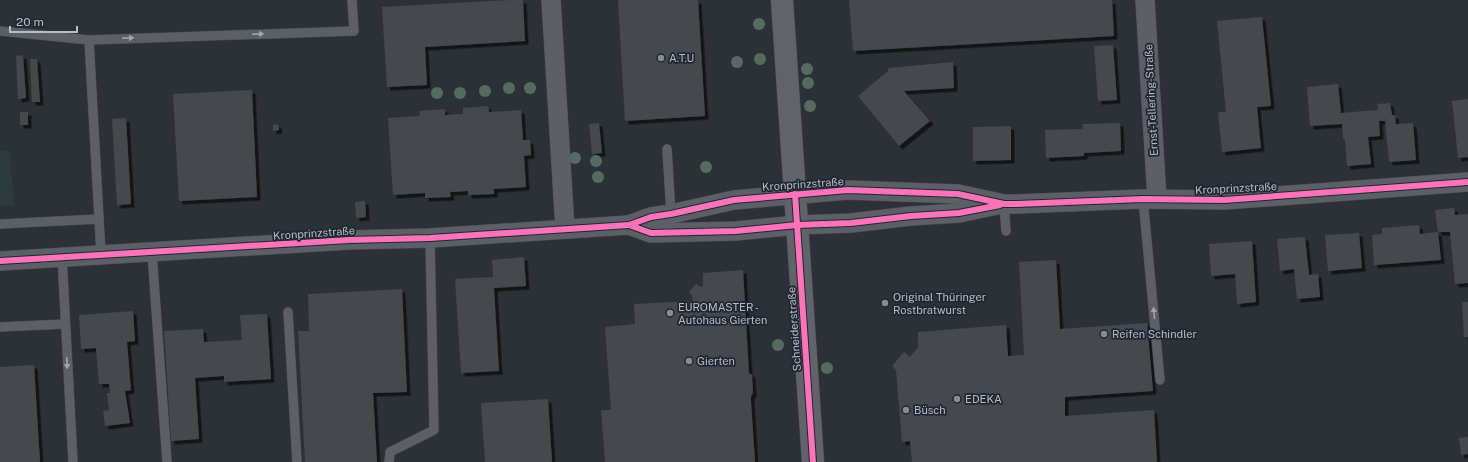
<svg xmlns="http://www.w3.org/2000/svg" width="1468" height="462" viewBox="0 0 1468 462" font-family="'Public Sans',sans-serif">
	<defs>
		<filter id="shadow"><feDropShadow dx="3.5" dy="3.5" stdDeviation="0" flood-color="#0009"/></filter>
	</defs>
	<rect width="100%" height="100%" fill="#2c3137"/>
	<!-- green -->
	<polygon fill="#2c3c3d" points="0,150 10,151 14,205 0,206"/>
	<!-- building -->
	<g fill="#44484e" filter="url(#shadow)">
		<polygon points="512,0 523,0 525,41 425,47 427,85 387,87 382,7"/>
		<polygon points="618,0 698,0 705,116 625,121"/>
		<polygon points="849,0 1112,0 1114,36 853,51"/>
		<polygon points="1262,17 1271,106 1257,107 1261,148 1222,152 1218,112 1226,112 1217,21"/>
		<polygon points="1113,45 1117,100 1098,101 1094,46"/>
		<polygon points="23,55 26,98 18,99 16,56"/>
		<polygon points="30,59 37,59 40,102 32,102"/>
		<polygon points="953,62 954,88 904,91 930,121 899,146 858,96 888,71 888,68"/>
		<polygon points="1338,84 1341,113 1378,110 1377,104 1390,103 1392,115 1395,115 1396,124 1413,123 1416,160 1389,162 1385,121 1379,121 1380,136 1368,137 1371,164 1347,166 1345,139 1343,139 1342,124 1310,126 1307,87"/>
		<polygon points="252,90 257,197 179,201 173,94"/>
		<polygon points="1468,99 1468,157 1458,158 1452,101"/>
		<polygon points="488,106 489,112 521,110 523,140 530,140 531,155 524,156 526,187 494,189 494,194 468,195 468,191 450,192 451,197 425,198 425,193 393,195 388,118 420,116 419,111 445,109 445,115 463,114 463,108"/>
		<rect x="20" y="112" width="8" height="13"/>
		<polygon points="126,118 131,204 117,205 112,119"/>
		<polygon points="599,123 602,153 592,154 589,124"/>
		<polygon points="1120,123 1121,151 1084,153 1084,156 1046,158 1045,130 1083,129 1082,124"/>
		<polygon points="278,124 279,130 273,131 273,125"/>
		<polygon points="1011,126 1011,160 973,161 973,127"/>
		<polygon points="365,201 366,217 356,218 355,202"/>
		<polygon points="1454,208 1455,215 1468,214 1468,283 1455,284 1450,232 1438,232 1435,210"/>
		<polygon points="1419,225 1420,234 1438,232 1441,260 1374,265 1372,235 1382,234 1382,228"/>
		<polygon points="1359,233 1362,268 1328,271 1325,235"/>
		<polygon points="1305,237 1309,275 1318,274 1320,297 1297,299 1294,269 1280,271 1277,239"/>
		<polygon points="1252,241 1256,302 1237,304 1235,274 1211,276 1209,244"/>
		<polygon points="524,257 526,286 494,288 499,371 461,373 455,279 493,277 492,260"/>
		<polygon points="1056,260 1060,329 1147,323 1153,391 1065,397 1065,416 1154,410 1157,462 912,462 910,441 902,442 896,370 892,366 904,352 910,357 918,347 918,332 1006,325 1008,356 1024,355 1019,262"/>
		<polygon points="743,270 749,373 752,375 753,393 751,396 751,401 755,462 605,462 601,410 611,410 605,327 635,324 634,304 693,301 692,295 689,292 696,284 700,287 703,286 703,273"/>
		<polygon points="402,289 407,392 373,393 377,462 305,462 298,331 309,331 308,294"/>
		<polygon points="1462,302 1468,302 1468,337 1464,337"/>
		<polygon points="133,311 135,341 127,342 131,390 125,391 130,423 105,426 103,411 109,410 107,393 110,393 109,384 99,384 96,348 81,349 79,315"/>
		<polygon points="267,314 271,379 224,382 224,376 195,378 199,439 171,441 164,331 203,329 204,342 242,340 240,315"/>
		<polygon points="34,365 40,462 0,462 0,367"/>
		<polygon points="548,399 552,462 485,462 481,403"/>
		<polygon points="1468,437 1468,454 1461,455 1459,438"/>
	</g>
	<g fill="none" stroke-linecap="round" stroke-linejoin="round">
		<defs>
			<g id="service">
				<polyline points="0,31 89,40 354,31 352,0"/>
				<polyline points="89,40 101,254"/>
				<polyline points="667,149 671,214"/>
				<polyline points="1143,199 1160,380"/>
				<polyline points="1004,204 1006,231"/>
				<polyline points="0,224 99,219"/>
				<polyline points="152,253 167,462"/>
				<polyline points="62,257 73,462"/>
				<polyline points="288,312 297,462"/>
				<polyline points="0,327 65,324"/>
				<polyline points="389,462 390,452 434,430 430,238"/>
			</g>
			<g id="minor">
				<polyline points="551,0 565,229"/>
				<polyline points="1145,0 1157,199"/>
				<polyline points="629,225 651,233 736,231 797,225 851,223 911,216 959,213 997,205"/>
				<polyline points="0,261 349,240 430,238 629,225 651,217 671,214 734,200 848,190 958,194 1004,204 1017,204 1143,199 1224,200 1468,182"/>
			</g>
			<polyline id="secondary" points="782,0 813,462"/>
		</defs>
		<!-- service casing -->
		<use href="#service" stroke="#4a4d52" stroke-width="10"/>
		<!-- minor casing -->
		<use href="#minor" stroke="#4a4d52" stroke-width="20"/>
		<!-- secondary casing -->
		<use href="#secondary" stroke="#4a4d52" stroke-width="23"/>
		<!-- service -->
		<use href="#service" stroke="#5c5f65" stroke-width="9"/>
		<!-- minor -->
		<use href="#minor" stroke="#5c5f65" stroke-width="19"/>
		<!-- secondary -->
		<use href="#secondary" stroke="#606369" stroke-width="22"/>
		<defs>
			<g id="cycleway">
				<polyline points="795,194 813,462"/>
				<polyline points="629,225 651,233 736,231 797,225 851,223 911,216 959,213 1000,205"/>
				<polyline points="0,261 349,240 430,238 629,225 651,217 671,214 734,200 848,190 958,194 1004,204 1017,204 1143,199 1224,200 1468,182"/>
			</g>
		</defs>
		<!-- cycleway casing -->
		<use href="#cycleway" stroke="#202731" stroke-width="8"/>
		<!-- cycleway -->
		<use href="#cycleway" stroke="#fb73b8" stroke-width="6"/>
	</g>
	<!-- trees -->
	<g fill="#566b5f">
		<circle cx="759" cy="24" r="6"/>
		<circle cx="760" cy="59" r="6"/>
		<circle cx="737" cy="62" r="6"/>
		<circle cx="807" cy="69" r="6"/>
		<circle cx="808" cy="83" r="6"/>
		<circle cx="509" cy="88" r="6"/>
		<circle cx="530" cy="88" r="6"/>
		<circle cx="485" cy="91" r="6"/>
		<circle cx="437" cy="93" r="6"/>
		<circle cx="460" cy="93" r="6"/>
		<circle cx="810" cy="106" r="6"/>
		<circle cx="575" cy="158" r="6"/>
		<circle cx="596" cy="161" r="6"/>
		<circle cx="706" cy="167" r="6"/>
		<circle cx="598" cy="177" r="6"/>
		<circle cx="778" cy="345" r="6"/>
		<circle cx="827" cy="368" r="6"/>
	</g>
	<!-- one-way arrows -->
	<defs><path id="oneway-solid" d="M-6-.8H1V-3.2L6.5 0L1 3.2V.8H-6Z"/></defs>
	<g fill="#a0a6ae">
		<use href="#oneway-solid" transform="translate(258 34) rotate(-2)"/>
		<use href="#oneway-solid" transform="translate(128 38) rotate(-2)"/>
		<use href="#oneway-solid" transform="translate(1154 313) rotate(-95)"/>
		<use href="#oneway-solid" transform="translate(67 363) rotate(87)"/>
	</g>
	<!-- markers -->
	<g fill="#868c95" stroke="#202731" stroke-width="1.5">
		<circle cx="661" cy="58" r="4"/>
		<circle cx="885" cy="303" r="4"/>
		<circle cx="670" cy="313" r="4"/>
		<circle cx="1104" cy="334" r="4"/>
		<circle cx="689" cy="361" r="4"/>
		<circle cx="957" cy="399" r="4"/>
		<circle cx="906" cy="410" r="4"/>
	</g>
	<g text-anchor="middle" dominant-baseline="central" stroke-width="3.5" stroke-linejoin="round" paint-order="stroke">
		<!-- poi labels -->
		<g font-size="11" fill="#b7bdc7" stroke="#202731" text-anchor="start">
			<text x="669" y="58">A.T.U</text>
			<text x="893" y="297">Original Thüringer<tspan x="893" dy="13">Rostbratwurst</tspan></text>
			<text x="678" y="307">EUROMASTER -<tspan x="678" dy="13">Autohaus Gierten</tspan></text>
			<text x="1112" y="334">Reifen Schindler</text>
			<text x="697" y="361">Gierten</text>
			<text x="965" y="399">EDEKA</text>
			<text x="914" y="410">Büsch</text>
		</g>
		<!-- street labels -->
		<g font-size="11" fill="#b7bdc7" stroke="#202731">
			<text transform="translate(1151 100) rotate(-93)">Ernst-Tellering-Straße</text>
			<text transform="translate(803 184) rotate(-4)">Kronprinzstraße</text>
			<text transform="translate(1236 188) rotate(-3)">Kronprinzstraße</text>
			<text transform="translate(314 233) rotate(-4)">Kronprinzstraße</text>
			<text transform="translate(794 329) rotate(-94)">Schneiderstraße</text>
		</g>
	</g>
	<!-- scale -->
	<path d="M10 26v6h67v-6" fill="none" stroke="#b7bdc7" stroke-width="2"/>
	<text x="16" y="26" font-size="12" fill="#b7bdc7" stroke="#202731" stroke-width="3" paint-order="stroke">20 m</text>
</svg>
